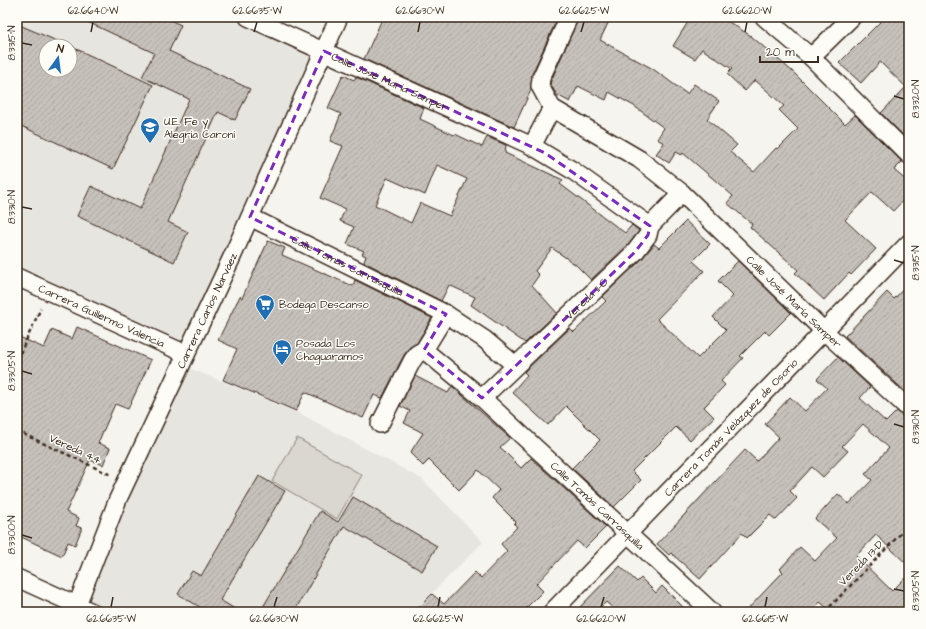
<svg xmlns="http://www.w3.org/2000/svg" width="926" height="629" viewBox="0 0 926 629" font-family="'Architects Daughter',sans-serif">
	<defs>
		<pattern id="building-hatch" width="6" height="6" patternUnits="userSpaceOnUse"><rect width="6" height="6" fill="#c7c1bb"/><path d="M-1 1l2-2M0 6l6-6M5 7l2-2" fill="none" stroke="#aca6a0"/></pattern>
	</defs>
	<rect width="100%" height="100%" fill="#f5f4ee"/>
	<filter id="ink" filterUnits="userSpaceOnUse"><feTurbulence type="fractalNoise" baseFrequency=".025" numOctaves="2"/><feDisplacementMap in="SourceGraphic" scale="8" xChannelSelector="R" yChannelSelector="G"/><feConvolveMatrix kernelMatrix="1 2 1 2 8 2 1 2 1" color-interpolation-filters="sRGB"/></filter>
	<g filter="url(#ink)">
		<!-- built -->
		<g fill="#e7e5df" fill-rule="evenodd">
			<path d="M17 17H248L324 52 186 354 17 277ZM46 46H70V70H46Z"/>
			<polygon points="182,365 299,413 422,479 483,542 413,612 92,612 77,605"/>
		</g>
		<!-- pitch -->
		<polygon fill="#dad6d0" stroke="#8a8077" points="297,438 362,475 337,519 272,481"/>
		<!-- building -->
		<g fill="url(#building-hatch)" stroke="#3b2a1e" fill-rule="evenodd">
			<polygon points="77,17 163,17 181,25 169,51 250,89 235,120 218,112 168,222 188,232 174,262 77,216 91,186 140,209 189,99 142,77 154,53"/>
			<polygon points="383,17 558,17 532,74 531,90 514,127 364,59"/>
			<polygon points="579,17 611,17 600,40 653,69 687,94 694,84 719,101 707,119 737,145 730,152 754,172 776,148 778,149 798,129 779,110 784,106 755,80 745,91 727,74 732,69 702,49 695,59 673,46 691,17 721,17 751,36 793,72 845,124 855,115 902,162 894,170 909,183 909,194 893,211 872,192 845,220 876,249 851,275 849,273 824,300 795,273 798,270 750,227 752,224 727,203 733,196 710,176 683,153 682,155 676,152 669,163 656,154 664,143 657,139 664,128 634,106 609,92 606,100 578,86 570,102 557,95 550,84 551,81"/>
			<polygon points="885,17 909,17 909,141 881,113 906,87 880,62 861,83 839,63"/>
			<polygon points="17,24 69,46 46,46 46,70 70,70 70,46 153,85 113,169 17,124"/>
			<path d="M343 75 354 80 356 77 424 108 420 119 454 135 455 134 482 147 487 137 506 145 505 153 563 180 560 184 625 233 632 225 639 231 628 245 591 280 576 265 552 248 535 271 539 275 532 285 557 313 525 343 471 305 475 297 449 285 441 301 364 262 366 256 362 254 364 251 347 244 354 227 340 221 345 209 320 198 343 146 330 141 341 114 328 108ZM437 165 467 179 450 216 420 203 411 223 375 205 387 178 425 195Z"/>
			<polygon points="686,221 710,244 693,261 704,271 657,319 698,358 726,330 713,317 733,296 718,281 738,261 791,313 769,335 765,331 740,356 743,358 721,381 725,385 704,407 714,417 690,440 676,427 632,471 641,480 614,507 572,468 600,440 566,406 548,425 512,392 527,375 524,372 570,328 574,332 606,301 602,297 642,259 654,244 659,248"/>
			<polygon points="268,241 285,248 282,255 353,286 355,280 432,318 417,343 409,348 404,355 382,398 374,395 363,418 305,392 296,411 223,380 237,349 218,340 240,296 242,298"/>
			<polygon points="909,283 909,395 845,336 887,292 894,299"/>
			<polygon points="77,327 151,360 128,409 115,404 98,443 110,448 103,465 90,460 66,512 79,518 76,526 82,528 75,545 68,542 62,556 17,535 17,336 44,348 52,330 72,339"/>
			<polygon points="838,357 870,387 860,398 886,422 897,411 903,417 909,419 909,566 876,535 856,556 892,591 909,574 909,612 832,612 820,602 811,612 745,612 783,572 780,569 800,547 815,561 837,538 815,519 838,494 849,504 872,480 865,474 889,448 863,424 842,446 848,451 823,477 812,467 790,491 797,498 776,520 770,515 747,538 742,533 700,579 671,553 669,555 657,544 745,450 757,461 779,437 765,424 790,397 805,411 827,388 817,379"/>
			<polygon points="415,376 448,393 452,386 510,438 500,447 521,468 531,458 606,527 585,548 577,541 536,584 543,591 522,612 414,612 432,594 444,604 475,572 481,578 507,551 501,544 517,527 514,524 516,522 492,498 499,490 478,470 459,490 429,460 423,466 410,453 423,433 404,423 410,411 400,406"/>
			<polygon points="259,476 285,491 220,600 240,612 208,612 178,594 192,571 201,576"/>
			<polygon points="353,497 437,546 422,571 344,526 294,612 260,612 320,511 338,522"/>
			<polygon points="620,566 637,582 641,578 656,593 662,586 688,612 617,612 606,602 596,612 575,612"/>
		</g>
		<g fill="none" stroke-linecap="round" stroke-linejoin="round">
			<defs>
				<g id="minor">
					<path id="s1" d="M248 17 532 146 572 170 650 226"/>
					<path id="s2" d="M569 17 541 78 540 86 552 108 639 159 682 193 823 330 909 409"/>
					<polyline points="764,17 811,57 909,155"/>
					<polyline points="811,57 852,17"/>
					<polyline points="532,146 552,108"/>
					<path id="s3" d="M250 217 446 314 484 339 515 365"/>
					<polyline points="650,226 682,193"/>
					<path id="s4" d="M17 277 186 354"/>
					<path id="s5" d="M424 350 482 398 712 612"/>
					<path id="s6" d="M482 398 635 252 648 235 650 226"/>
					<polyline points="380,424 412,361 417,354 424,350 446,314"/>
					<polyline points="17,578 92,612"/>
					<path id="s7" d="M77 605 118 499 232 257 339 17"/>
					<path id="s8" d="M552 612 909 243"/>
				</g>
			</defs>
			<!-- minor casing -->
			<use href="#minor" stroke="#3b2a1e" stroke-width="20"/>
			<!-- path -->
			<g stroke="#3b2a1e" stroke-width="2.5" stroke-dasharray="4 3" stroke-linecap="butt">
				<polyline points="17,360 41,308"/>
				<polyline points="17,431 111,475"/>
				<polyline points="825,612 909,525"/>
			</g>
			<!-- minor -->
			<use href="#minor" stroke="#fdfcf7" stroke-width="17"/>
		</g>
	</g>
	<!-- marked area -->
	<path fill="none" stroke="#7b2cbf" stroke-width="3" stroke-dasharray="8 5" stroke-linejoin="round" d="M324 51 545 153 650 226 648 235 635 252 482 398 424 350 446 314 250 217Z"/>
	<!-- ticks -->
	<path fill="none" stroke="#3b2a1e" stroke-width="1.5" d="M91 32 93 22M254 32 257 22M418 32 420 22M581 32 584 22M745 32 747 22M22 43 32 45M894 96 904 99M22 207 32 209M894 260 904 263M22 371 32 374M894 424 904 427M22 535 32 538M894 589 904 591M111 607 113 597M274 607 277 597M438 607 440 597M601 607 604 597M765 607 767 597"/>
	<!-- icons -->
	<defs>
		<symbol id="school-pin" viewBox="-11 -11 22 30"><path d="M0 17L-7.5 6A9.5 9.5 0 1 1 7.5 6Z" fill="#1f6fb2" stroke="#fdfcf7"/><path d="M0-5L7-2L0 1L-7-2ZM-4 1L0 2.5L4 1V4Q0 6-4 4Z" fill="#fff"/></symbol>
		<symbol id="supermarket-pin" viewBox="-11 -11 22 30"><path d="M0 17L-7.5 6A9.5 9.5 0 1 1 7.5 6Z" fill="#1f6fb2" stroke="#fdfcf7"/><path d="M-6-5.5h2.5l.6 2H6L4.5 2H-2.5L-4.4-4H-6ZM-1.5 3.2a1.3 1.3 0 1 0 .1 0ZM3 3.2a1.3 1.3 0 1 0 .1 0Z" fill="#fff"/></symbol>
		<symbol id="hotel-pin" viewBox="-11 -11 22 30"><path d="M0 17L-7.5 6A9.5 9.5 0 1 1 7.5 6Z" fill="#1f6fb2" stroke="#fdfcf7"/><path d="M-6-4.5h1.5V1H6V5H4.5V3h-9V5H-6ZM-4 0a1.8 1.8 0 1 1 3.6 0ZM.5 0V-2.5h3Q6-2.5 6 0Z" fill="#fff"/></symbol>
	</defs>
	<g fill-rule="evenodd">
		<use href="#school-pin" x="139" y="116" width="22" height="30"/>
		<use href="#supermarket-pin" x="254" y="293" width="22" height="30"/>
		<use href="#hotel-pin" x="271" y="338" width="22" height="30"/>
	</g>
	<g text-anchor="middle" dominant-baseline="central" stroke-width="3" stroke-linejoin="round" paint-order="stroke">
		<!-- street labels -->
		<g font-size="11" fill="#3b2a1e" stroke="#fdfcf7">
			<text stroke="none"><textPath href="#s1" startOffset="156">Calle José María Samper</textPath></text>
			<text stroke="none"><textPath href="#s3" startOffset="109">Calle Tomás Carrasquilla</textPath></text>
			<text stroke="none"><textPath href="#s6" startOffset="144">Vereda 11-C</textPath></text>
			<text stroke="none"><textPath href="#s2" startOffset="412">Calle José María Samper</textPath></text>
			<text stroke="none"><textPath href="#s7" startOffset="322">Carrera Carlos Narváez</textPath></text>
			<text stroke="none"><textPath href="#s4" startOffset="93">Carrera Guillermo Valencia</textPath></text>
			<text stroke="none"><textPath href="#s8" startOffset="257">Carrera Tomás Velázquez de Osorio</textPath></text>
			<text transform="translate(75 449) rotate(25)">Vereda 44</text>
			<text stroke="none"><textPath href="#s5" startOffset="233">Calle Tomás Carrasquilla</textPath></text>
			<text transform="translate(861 563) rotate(-46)">Vereda 13-D</text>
		</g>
		<!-- poi labels -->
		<g font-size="11" fill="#3b2a1e" stroke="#fdfcf7" text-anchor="start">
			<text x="164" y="121">U.E. Fe y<tspan x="164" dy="13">Alegría Caroní</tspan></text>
			<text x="279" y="304">Bodega Descanso</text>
			<text x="296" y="343">Posada Los<tspan x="296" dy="13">Chaguaramos</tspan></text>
		</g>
	</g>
	<!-- margin -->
	<rect width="926" height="629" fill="none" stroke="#fdfcf7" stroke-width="44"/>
	<!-- north arrow -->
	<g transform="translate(58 58) rotate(14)"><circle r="19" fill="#fdfcf7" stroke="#afa8a0"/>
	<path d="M0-3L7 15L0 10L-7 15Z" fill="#1f6fb2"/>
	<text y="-6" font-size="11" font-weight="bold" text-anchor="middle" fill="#3b2a1e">N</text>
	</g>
	<!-- scale -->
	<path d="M760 56v6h58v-6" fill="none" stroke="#3b2a1e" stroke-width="2"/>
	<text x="766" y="56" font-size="12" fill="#3b2a1e" stroke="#fdfcf7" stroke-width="3" paint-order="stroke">20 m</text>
	<rect x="22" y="22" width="882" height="585" fill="none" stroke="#3b2a1e" stroke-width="1.5"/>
	<g font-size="10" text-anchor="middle" fill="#3b2a1e">
		<text x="93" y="14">62.6640°W</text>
		<text x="257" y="14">62.6635°W</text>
		<text x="420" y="14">62.6630°W</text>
		<text x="584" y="14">62.6625°W</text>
		<text x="747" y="14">62.6620°W</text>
		<text transform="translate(11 43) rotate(-90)" y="4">8.3315°N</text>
		<text transform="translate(915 99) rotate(-90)" y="4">8.3320°N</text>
		<text transform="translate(11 207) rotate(-90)" y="4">8.3310°N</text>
		<text transform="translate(915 263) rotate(-90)" y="4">8.3315°N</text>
		<text transform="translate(11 371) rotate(-90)" y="4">8.3305°N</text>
		<text transform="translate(915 427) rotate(-90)" y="4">8.3310°N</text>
		<text transform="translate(11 535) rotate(-90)" y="4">8.3300°N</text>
		<text transform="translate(915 591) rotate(-90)" y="4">8.3305°N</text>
		<text x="111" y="622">62.6635°W</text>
		<text x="274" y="622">62.6630°W</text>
		<text x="438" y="622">62.6625°W</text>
		<text x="601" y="622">62.6620°W</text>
		<text x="765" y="622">62.6615°W</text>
	</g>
</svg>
